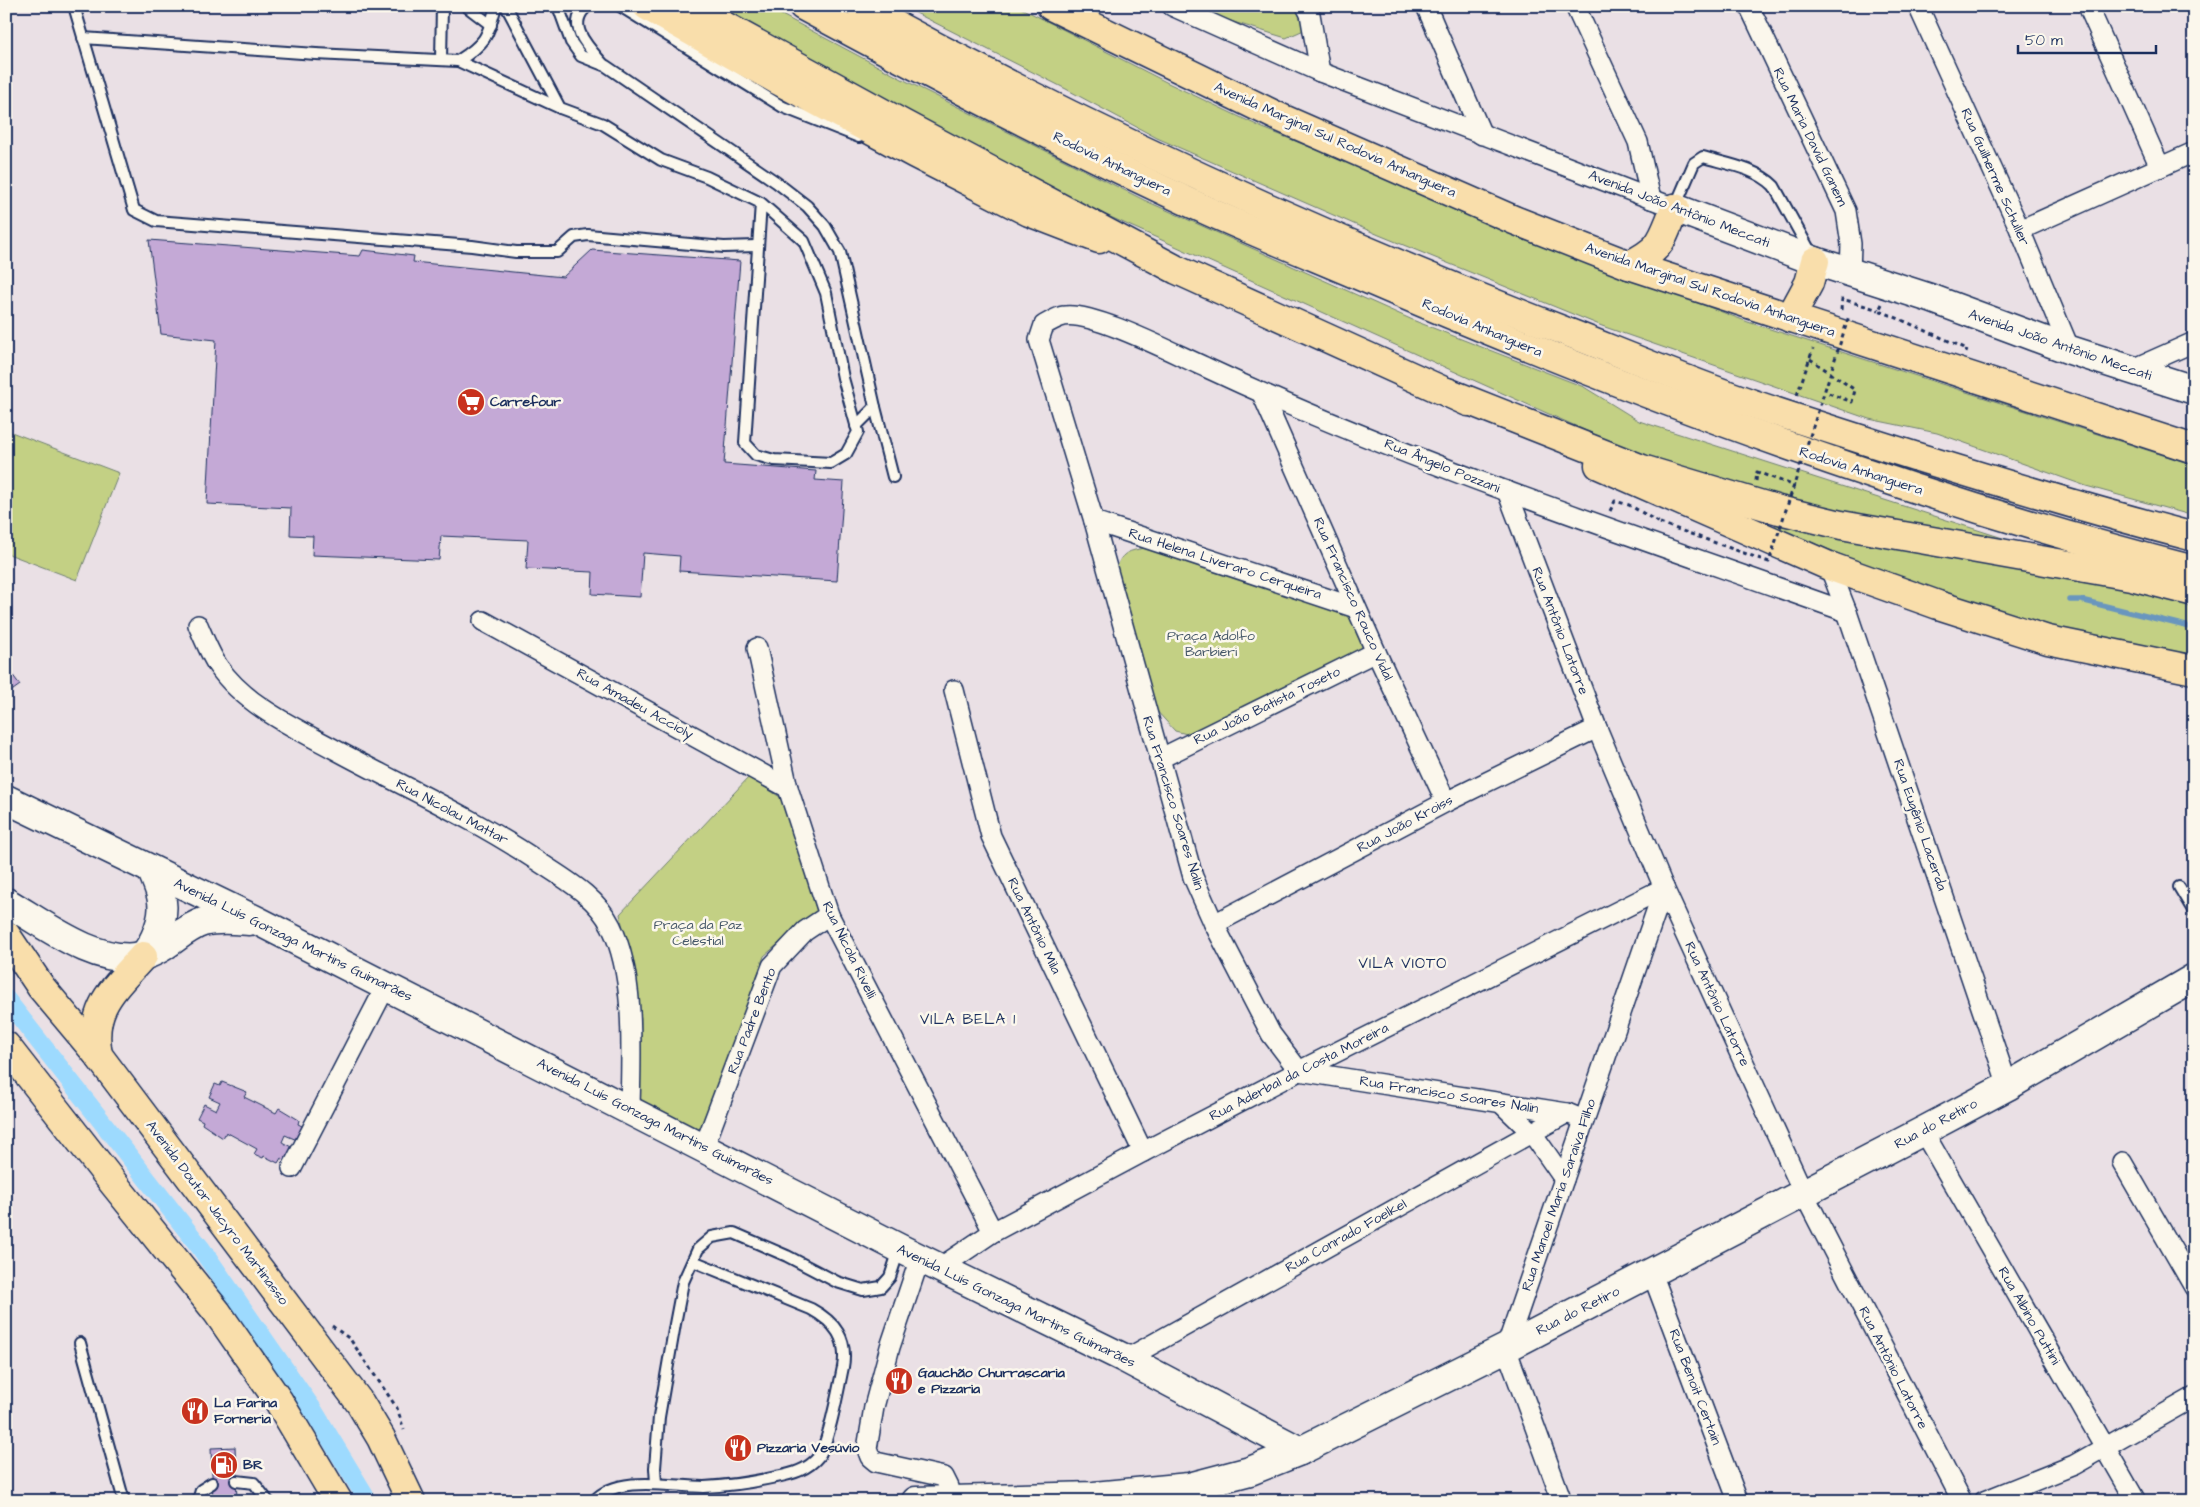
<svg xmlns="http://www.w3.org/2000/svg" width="2200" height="1507" viewBox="0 0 2200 1507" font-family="'Architects Daughter',sans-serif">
	<rect width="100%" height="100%" fill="#eae0e5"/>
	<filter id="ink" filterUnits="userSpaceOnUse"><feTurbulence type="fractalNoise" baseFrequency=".02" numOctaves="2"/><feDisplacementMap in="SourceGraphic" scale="10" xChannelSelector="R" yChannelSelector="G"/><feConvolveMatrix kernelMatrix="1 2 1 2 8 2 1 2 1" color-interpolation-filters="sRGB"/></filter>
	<g filter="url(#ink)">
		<!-- green -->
		<g fill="#c3d084" stroke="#6f8071">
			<polygon points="720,6 765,6 902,79 1144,200 1415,321 1584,387 1639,421 2012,541 1903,525 1797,506 1629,450 1086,206 756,29"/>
			<polygon points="902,6 1017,6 1168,83 1263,128 1662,289 1748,322 2194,465 2194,516 2086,486 1937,433 1869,419 1602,326 1379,235 1157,138 1066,89"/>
			<polygon points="1209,6 1300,6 1306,29 1286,38 1214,16"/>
			<polygon points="6,430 119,473 77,580 6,553"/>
			<path d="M1777 523 2194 601V661C2126 645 2058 630 1991 610 1918 588 1846 557 1775 527Z"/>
			<path d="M1146 548 1354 611 1369 645 1197 733 1187 734 1175 731 1155 709 1115 576C1119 554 1125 551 1146 548Z"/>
			<polygon points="749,777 783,799 817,911 764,956 701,1137 639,1100 641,1018 620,914"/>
		</g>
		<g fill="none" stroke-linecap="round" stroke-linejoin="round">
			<!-- stream -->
			<polyline stroke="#6996be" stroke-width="5.5" points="2070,600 2081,600 2194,628"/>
			<!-- canal -->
			<polyline stroke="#9ddafe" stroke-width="19" points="6,999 200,1247 313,1410 364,1494"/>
		</g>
		<!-- building -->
		<g fill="#c4a9d6" stroke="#1b2f5e">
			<polygon points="149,240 360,256 363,250 414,256 413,262 563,277 592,250 740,261 724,464 816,471 815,480 844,482 837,581 679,571 680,556 643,553 640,597 592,594 593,572 526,569 528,540 441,536 439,560 312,555 313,536 290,535 291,508 207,504 216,340 161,334"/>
			<polygon points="6,666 20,685 6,695"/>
			<polygon points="222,1082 247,1092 244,1097 276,1113 279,1108 299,1120 298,1124 304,1127 297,1140 285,1135 282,1142 293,1148 286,1161 281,1158 278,1163 264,1156 263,1158 254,1154 257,1149 226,1132 223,1138 202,1124 203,1121 197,1118 204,1104 216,1110 220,1102 209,1097 215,1084 220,1086"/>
			<polygon points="235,1447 237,1501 213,1501 211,1448"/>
		</g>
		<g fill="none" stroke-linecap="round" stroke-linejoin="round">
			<defs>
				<g id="service">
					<polyline points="74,6 134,210 156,221 472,246 516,252 557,252 574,237 588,235 724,247 756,246"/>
					<polyline points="466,6 491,25"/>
					<polyline points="506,6 560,108 603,124 661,160 707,177 761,203 804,241 826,293 843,378 858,432 846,454 831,463 774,460 756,455 745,443 761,203"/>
					<polyline points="558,6 571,42 581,56 606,66 776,182 807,206 825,226 840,252 875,407 893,477"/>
					<path d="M588 6C564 24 589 48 603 64"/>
					<polyline points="620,6 783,107 859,137"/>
					<polyline points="83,38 316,54 458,61 560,108"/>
					<polyline points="441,60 442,6"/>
					<path d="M458 61C486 43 487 38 496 6"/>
					<path d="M1675 207 1694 163 1703 157C1727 164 1756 168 1774 186L1811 253"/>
					<polyline points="856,426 875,407"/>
					<polyline points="2179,887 2194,912"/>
					<polyline points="80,1343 124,1501"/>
					<polyline points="236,1481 254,1483 268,1501"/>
					<polyline points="656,1483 655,1468 659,1417 675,1324 683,1282 698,1249 712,1237 734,1233 787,1256 837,1282 863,1290 881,1287 890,1277 899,1250"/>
					<polyline points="198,1501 201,1490 212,1483"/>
					<path d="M594 1501C618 1474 672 1487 704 1487 728 1486 753 1482 776 1477 792 1474 808 1470 819 1456 829 1442 839 1386 843 1367 848 1339 835 1322 811 1309L693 1261"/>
				</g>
				<g id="minor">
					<polyline points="1172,6 1320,72 1675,208"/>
					<polyline points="1306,6 1310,14 1320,72"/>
					<polyline points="1426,6 1482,135"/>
					<polyline points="1575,6 1638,142 1651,199"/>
					<polyline points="1749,6 1846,211 1851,244 1850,273"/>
					<polyline points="1918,6 2020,230 2070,350"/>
					<polyline points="2088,6 2160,167"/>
					<polyline points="2020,230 2194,152"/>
					<polyline points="2131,370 2194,342"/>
					<polyline points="1262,394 1376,652 1446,802"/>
					<polyline points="1507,491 1597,728 1664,888 1804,1194 1962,1501"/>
					<polyline points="1094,521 1356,608"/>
					<polyline points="1829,566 1847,612 2008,1086"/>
					<polyline points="483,621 788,788"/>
					<path d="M198 625C204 639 210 654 218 666 245 705 293 727 334 749 402 786 474 818 539 862 566 880 596 896 611 926 636 977 631 1053 630 1109"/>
					<polyline points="757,648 788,788 829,915 993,1232"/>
					<polyline points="954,690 991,836 1143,1152"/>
					<polyline points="1159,759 1376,652"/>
					<polyline points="1214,924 1446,802 1597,728"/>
					<polyline points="1501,1103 1532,1133 1564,1179"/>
					<path d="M1584 1120 1567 1113 1299 1071 1271 1034 1214 924 1193 877 1094 521 1039 340 1044 325C1050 322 1057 317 1064 316 1093 311 1175 354 1205 367 1412 464 1631 535 1847 612"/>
					<polyline points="1923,1131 2136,1501"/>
					<polyline points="704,1147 772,966 805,931 829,915"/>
					<polyline points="2122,1162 2194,1287"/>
					<polyline points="292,1168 386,986"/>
					<polyline points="920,1258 890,1347 874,1407 867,1449 870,1457 876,1462 944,1477 949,1487 949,1499"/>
					<polyline points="941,1267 993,1232 1143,1152 1299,1071 1664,888"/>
					<polyline points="1652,1273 1738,1501"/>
					<polyline points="1126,1359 1567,1113"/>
					<polyline points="1562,1501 1506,1348 1664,888"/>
					<polyline points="1984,1501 2074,1465 2194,1397"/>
				</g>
				<g id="secondary">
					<polyline points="1675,208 1815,261 1930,298 2070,350 2194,390"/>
					<polyline points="6,799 258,921 899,1248 1126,1359 1300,1451"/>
					<path d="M6 902C44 924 97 966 142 956 165 951 181 929 203 922 218 918 234 920 249 921"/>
					<path d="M143 956C154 944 165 919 162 901 161 891 156 881 152 871"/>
					<polyline points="916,1501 1094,1496 1189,1487 1250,1471 1300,1451 1506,1348 1923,1131 2008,1086 2194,978"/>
				</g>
				<g id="primary">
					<polyline points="647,6 779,81 915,154 1029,212 1099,239"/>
					<polyline points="6,935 41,987 98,1055 360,1403 381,1438 411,1501"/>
					<polyline points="6,1046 114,1184 217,1312 278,1400 338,1501"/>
					<path d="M98 1055C89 1007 114 989 143 956"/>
				</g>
				<g id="trunk">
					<polyline points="688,6 903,124 1177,270 1468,402"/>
					<polyline points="1051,6 1281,118 1514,220 1629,265 2194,449"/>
					<path d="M1629 265C1663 248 1661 241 1675 208"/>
					<polyline points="1790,318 1809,283 1815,261"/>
					<polyline points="1599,465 1829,566 1938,605 2048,640 2194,670"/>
				</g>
				<g id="motorway">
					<path d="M803 6C936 78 1071 148 1208 211 1270 239 1333 264 1395 291 1655 402 1920 500 2194 570"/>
					<path d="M860 6C1086 129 1321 237 1562 330 1638 360 1714 392 1792 417 1924 460 2060 502 2194 537"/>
					<polyline points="1447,392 1642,469 1779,510 1841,525 2131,576 2194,592"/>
				</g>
			</defs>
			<!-- service casing -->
			<use href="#service" stroke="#1b2f5e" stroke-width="14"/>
			<!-- minor casing -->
			<use href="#minor" stroke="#1b2f5e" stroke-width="22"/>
			<!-- secondary casing -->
			<use href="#secondary" stroke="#1b2f5e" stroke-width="31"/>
			<!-- primary casing -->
			<use href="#primary" stroke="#1b2f5e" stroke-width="31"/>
			<!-- trunk casing -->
			<use href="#trunk" stroke="#1b2f5e" stroke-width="31"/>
			<!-- motorway casing -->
			<use href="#motorway" stroke="#1b2f5e" stroke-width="31"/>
			<!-- path -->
			<g stroke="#1b2f5e" stroke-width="3" stroke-dasharray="4 4" stroke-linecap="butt">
				<polyline points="1882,304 1879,310 1967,349 1966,353"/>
				<polyline points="1841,310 1842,299 1879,310"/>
				<polyline points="1810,359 1855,390 1852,402 1826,392"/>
				<polyline points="1797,395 1813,349"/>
				<polyline points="1756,481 1757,472 1795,486"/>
				<polyline points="1610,511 1615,501 1629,505 1660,523"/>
				<polyline points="332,1326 350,1339 397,1408 404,1430"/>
			</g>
			<!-- service -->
			<use href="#service" stroke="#fbf7ec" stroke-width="10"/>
			<!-- minor -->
			<use href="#minor" stroke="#fbf7ec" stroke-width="19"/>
			<!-- secondary -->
			<use href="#secondary" stroke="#fbf7ec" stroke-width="28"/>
			<!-- primary -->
			<use href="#primary" stroke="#f9deab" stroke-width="28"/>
			<!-- trunk -->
			<use href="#trunk" stroke="#f9deab" stroke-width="28"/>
			<!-- motorway -->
			<use href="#motorway" stroke="#f9deab" stroke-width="28"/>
			<!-- path-bridge -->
			<polyline stroke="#1b2f5e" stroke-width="3" stroke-dasharray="4 4" stroke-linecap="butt" points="1660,523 1769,562 1849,316"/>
		</g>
	</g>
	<!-- icons -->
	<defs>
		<symbol id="supermarket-disc" viewBox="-11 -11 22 22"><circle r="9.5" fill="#c8321e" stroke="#fbf7ec"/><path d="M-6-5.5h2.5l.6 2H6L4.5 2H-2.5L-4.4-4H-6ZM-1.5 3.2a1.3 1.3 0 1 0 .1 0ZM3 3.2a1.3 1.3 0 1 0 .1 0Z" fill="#fff"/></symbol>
		<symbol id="restaurant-disc" viewBox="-11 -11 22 22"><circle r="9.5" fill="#c8321e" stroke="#fbf7ec"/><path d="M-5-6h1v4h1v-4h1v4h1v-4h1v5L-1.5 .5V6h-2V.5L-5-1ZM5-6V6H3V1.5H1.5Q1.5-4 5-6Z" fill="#fff"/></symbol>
		<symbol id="fuel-disc" viewBox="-11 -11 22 22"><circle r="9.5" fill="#c8321e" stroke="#fbf7ec"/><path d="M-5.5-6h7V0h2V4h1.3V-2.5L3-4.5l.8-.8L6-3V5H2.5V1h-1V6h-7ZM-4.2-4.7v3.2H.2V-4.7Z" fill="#fff"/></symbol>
	</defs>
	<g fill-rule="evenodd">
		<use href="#supermarket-disc" x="455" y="386" width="32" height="32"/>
		<use href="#restaurant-disc" x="883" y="1365" width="32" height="32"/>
		<use href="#restaurant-disc" x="179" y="1395" width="32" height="32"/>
		<use href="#restaurant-disc" x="722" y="1432" width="32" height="32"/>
		<use href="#fuel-disc" x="208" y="1449" width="32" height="32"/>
	</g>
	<g text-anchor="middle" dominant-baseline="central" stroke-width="5" stroke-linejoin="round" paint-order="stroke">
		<!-- street labels -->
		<g font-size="14" fill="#1b2f5e" stroke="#fbf7ec">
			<text transform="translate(1810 137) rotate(64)">Rua Maria David Ganem</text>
			<text transform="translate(1335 140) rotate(24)">Avenida Marginal Sul Rodovia Anhanguera</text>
			<text transform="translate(1112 164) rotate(26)">Rodovia Anhanguera</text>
			<text transform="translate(1995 177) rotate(66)">Rua Guilherme Schuller</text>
			<text transform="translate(1679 209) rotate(21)">Avenida João Antônio Meccati</text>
			<text transform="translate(1710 290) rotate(19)">Avenida Marginal Sul Rodovia Anhanguera</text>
			<text transform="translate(1482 328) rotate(23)">Rodovia Anhanguera</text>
			<text transform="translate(2060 345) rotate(19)">Avenida João Antônio Meccati</text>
			<text transform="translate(1442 466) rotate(22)">Rua Ângelo Pozzani</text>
			<text transform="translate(1861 471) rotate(18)">Rodovia Anhanguera</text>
			<text transform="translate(1225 564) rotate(18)">Rua Helena Liveraro Cerqueira</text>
			<text transform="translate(1353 599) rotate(66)">Rua Francisco Rouco Vidal</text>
			<text transform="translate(1560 631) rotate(69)">Rua Antônio Latorre</text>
			<text transform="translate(635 704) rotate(29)">Rua Amadeu Accioly</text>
			<text transform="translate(1267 706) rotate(-26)">Rua João Batista Toseto</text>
			<text transform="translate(1173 803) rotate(73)">Rua Francisco Soares Nalin</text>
			<text transform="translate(452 812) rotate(28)">Rua Nicolau Mattar</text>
			<text transform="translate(1405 824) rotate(-28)">Rua João Kroiss</text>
			<text transform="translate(1920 825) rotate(71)">Rua Eugênio Lacerda</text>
			<text transform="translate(1034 926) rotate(64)">Rua Antônio Mila</text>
			<text transform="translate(293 940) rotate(26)">Avenida Luís Gonzaga Martins Guimarães</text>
			<text transform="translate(849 950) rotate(64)">Rua Nicola Rivelli</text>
			<text transform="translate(1717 1004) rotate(65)">Rua Antônio Latorre</text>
			<text transform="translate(752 1021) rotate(-69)">Rua Padre Bento</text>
			<text transform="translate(1299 1072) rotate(-27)">Rua Aderbal da Costa Moreira</text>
			<text transform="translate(1449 1095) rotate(9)">Rua Francisco Soares Nalin</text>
			<text transform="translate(655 1122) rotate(27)">Avenida Luís Gonzaga Martins Guimarães</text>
			<text transform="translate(1936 1124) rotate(-28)">Rua do Retiro</text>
			<text transform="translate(1559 1195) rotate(-71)">Rua Manoel Maria Saraiva Filho</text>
			<text transform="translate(217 1213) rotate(53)">Avenida Doutor Jacyro Martinasso</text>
			<text transform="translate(1346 1236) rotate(-29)">Rua Conrado Foelkel</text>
			<text transform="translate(1016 1306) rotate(26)">Avenida Luís Gonzaga Martins Guimarães</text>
			<text transform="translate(1578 1311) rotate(-27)">Rua do Retiro</text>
			<text transform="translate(2029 1316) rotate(60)">Rua Albino Puttini</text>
			<text transform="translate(1893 1368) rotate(63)">Rua Antônio Latorre</text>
			<text transform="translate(1695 1387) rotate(69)">Rua Benoit Certain</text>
		</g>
		<!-- poi labels -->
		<g font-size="14" font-weight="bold" fill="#1b2f5e" stroke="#fbf7ec" text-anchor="start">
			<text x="490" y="402">Carrefour</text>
			<text x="918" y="1373">Gauchão Churrascaria<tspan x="918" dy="16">e Pizzaria</tspan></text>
			<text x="214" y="1403">La Farina<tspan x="214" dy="16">Forneria</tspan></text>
			<text x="757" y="1448">Pizzaria Vesúvio</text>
			<text x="243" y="1465">BR</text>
		</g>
		<!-- park labels -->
		<g font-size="14" fill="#455768" stroke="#fbf7ec">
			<text x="1211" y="636">Praça Adolfo<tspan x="1211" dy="16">Barbieri</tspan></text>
			<text x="698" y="925">Praça da Paz<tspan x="698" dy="16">Celestial</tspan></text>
		</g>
		<!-- neighbourhood labels -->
		<g font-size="15" letter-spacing="1" fill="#1b2f5e" stroke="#fbf7ec">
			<text x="1403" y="963">VILA VIOTO</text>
			<text x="968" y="1019">VILA BELA 1</text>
		</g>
	</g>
	<!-- margin -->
	<rect width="2200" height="1507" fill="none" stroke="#fbf7ec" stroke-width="25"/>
	<rect x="12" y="12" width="2175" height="1482" fill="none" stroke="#1b2f5e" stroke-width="2" filter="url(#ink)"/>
	<!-- scale -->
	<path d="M2018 45v8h138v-8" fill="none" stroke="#1b2f5e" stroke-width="2.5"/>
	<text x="2025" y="45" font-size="15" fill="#1b2f5e" stroke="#fbf7ec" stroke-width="4" paint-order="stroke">50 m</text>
</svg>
